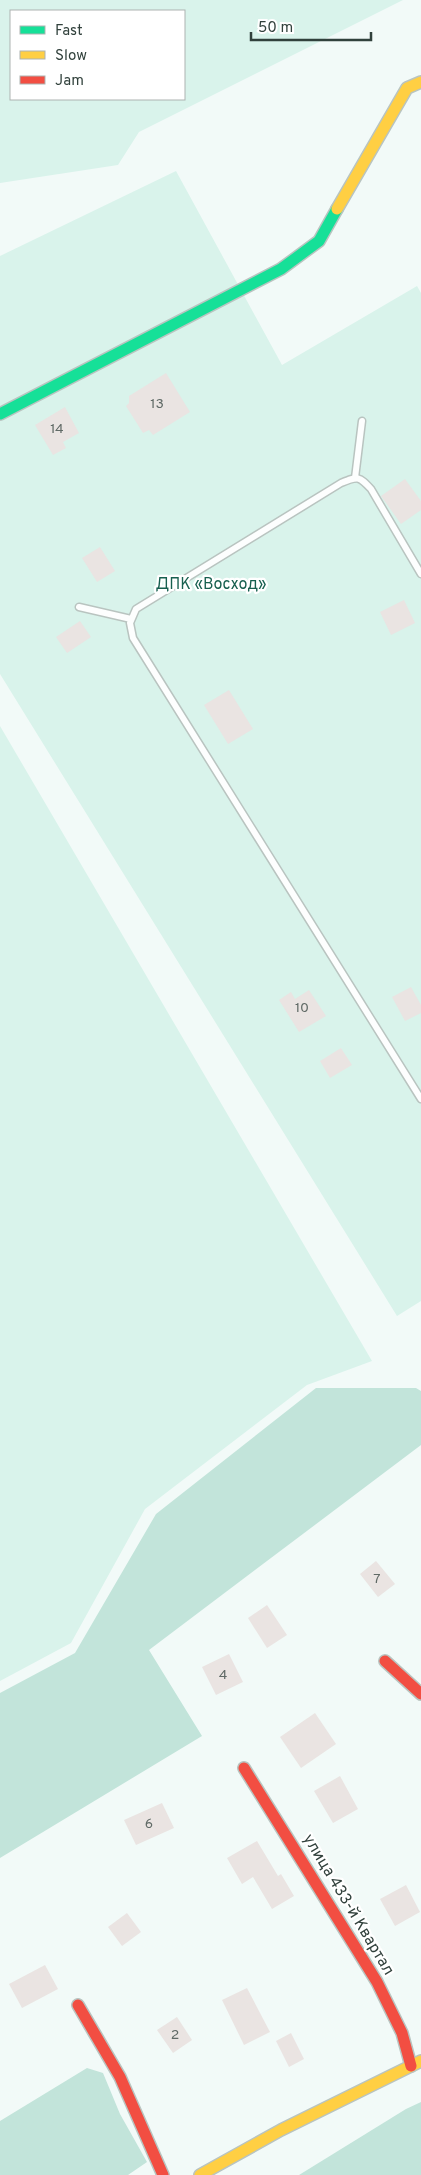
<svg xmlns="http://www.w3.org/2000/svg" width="421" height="2175" viewBox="0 0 421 2175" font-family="Overpass,sans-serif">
	<rect width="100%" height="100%" fill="#f2faf8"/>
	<!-- green -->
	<g fill="#d9f3eb" fill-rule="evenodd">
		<path d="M0 0H403L139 132 118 165 0 183ZM184 11V99H11V11Z"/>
		<polygon points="176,171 282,365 417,286 421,293 421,1301 397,1316 0,674 0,256"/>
		<polygon points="0,726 372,1361 307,1385 145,1509 71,1643 0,1681"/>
	</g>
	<!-- forest -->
	<g fill="#c2e4da">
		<polygon points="316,1388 416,1388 421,1391 421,1445 149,1650 202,1736 0,1858 0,1693 75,1653 156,1514"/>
		<polygon points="87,2068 103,2073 120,2114 147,2162 128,2175 0,2175 0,2121"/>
		<polygon points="421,2102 421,2175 299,2175 406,2109"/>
	</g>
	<!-- building -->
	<g fill="#eae4e2">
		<polygon points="166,373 190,412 153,435 149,430 143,433 126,406 129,403 129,396"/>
		<polygon points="65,407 79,433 63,442 66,448 53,455 35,425"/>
		<polygon points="405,479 421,501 421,510 401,524 381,496"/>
		<polygon points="100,547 115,571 97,582 82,558"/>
		<polygon points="404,600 415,623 391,635 380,612"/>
		<polygon points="80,621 91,637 67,653 56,637"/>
		<polygon points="229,690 253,729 228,744 204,705"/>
		<polygon points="411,987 421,1005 421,1013 405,1021 392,997"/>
		<polygon points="309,990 326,1016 299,1032 279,1000 291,992 295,999"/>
		<polygon points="341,1048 352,1065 330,1078 320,1061"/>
		<polygon points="376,1561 395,1584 378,1597 360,1574"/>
		<polygon points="267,1605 287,1635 267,1648 248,1618"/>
		<polygon points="229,1654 243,1682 216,1695 202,1667"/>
		<polygon points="315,1713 336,1744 301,1768 280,1737"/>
		<polygon points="340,1776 358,1809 333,1823 314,1791"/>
		<polygon points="162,1803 174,1828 136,1845 124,1820"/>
		<polygon points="257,1841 278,1876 281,1874 294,1896 272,1909 253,1877 242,1884 227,1858"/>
		<polygon points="406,1885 420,1912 395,1926 380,1899"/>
		<polygon points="127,1913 141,1932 122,1946 108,1927"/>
		<polygon points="45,1965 58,1989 22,2008 9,1984"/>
		<polygon points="247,1988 270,2032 244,2045 222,2000"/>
		<polygon points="177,2017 192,2040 173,2053 157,2030"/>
		<polygon points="291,2033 304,2059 289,2067 276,2041"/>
	</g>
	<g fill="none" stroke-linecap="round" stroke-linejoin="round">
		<defs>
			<g id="lane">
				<polyline points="355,478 362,421"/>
				<path d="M421 574 371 489C359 476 358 476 341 483L136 609 130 623 133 638 421 1099"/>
				<polyline points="79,607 131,619"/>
			</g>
			<polyline id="fast" points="0,414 281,269 319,241 337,209"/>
			<g id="slow">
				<polyline points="337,209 407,88 421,82"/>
				<polyline points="200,2175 281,2130 421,2061"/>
			</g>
			<g id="jam">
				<polyline points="385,1661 421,1694"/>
				<polyline points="244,1768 377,1982 402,2033 411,2066"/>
				<polyline points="78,2005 120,2077 163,2175"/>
			</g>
		</defs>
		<!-- lane casing -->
		<use href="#lane" stroke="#b9c4c0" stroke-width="9"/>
		<!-- fast casing -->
		<use href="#fast" stroke="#b9c4c0" stroke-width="14"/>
		<!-- slow casing -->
		<use href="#slow" stroke="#b9c4c0" stroke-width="14"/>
		<!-- jam casing -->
		<use href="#jam" stroke="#b9c4c0" stroke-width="14"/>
		<!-- lane -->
		<use href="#lane" stroke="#fdfefe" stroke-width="6"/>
		<!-- fast -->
		<use href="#fast" stroke="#16e098" stroke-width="11"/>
		<!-- slow -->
		<use href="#slow" stroke="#ffcf43" stroke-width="11"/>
		<!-- jam -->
		<use href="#jam" stroke="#f24e42" stroke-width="11"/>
	</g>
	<g text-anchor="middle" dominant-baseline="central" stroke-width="4.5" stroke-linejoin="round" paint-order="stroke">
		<!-- number labels -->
		<g font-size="14" fill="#606a66">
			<text x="157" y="404">13</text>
			<text x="57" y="429">14</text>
			<text x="302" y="1008">10</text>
			<text x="377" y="1579">7</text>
			<text x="223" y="1675">4</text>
			<text x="149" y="1824">6</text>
			<text x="175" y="2035">2</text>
		</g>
		<!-- park labels -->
		<g font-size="16" fill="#175f4f" stroke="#fff">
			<text x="211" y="585">ДПК «Восход»</text>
		</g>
		<!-- street labels -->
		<g font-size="16" fill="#31413c" stroke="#fff">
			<text transform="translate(348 1905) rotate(59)">улица 433-й Квартал</text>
		</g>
	</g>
	<!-- legend -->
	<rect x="10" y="10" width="175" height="90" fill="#ffffff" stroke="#adb3b1"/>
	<rect x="20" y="26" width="25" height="8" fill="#16e098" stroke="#adb3b1"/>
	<text x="55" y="35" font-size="15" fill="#31413c">Fast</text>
	<rect x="20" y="51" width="25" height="8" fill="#ffcf43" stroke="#adb3b1"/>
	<text x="55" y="60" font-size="15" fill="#31413c">Slow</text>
	<rect x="20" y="76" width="25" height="8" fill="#f24e42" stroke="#adb3b1"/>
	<text x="55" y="85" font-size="15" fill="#31413c">Jam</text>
	<!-- scale -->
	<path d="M251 32v8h120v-8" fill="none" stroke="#31413c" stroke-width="2.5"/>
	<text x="258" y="32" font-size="15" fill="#31413c" stroke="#ffffff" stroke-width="4" paint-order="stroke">50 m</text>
</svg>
